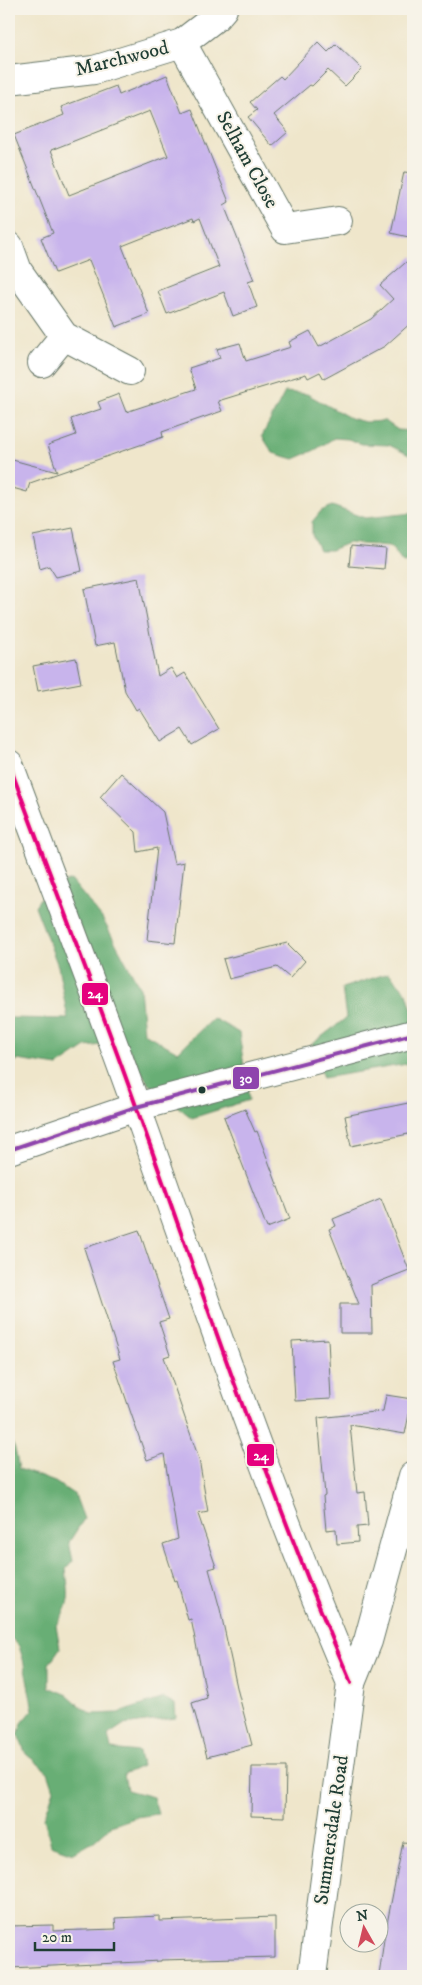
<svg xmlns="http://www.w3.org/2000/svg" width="422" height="1985" viewBox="0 0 422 1985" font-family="'IM FELL DW Pica',serif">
	<rect width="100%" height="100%" fill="#f7f3e8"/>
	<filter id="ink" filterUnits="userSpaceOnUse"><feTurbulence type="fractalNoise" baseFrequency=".02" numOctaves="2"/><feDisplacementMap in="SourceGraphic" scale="10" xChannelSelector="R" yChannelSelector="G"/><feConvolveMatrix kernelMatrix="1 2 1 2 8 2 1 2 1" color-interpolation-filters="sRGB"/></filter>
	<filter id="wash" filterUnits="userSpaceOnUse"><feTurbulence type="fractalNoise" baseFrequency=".0096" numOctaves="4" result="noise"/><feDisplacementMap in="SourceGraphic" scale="20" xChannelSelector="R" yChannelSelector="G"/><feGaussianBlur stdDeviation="1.12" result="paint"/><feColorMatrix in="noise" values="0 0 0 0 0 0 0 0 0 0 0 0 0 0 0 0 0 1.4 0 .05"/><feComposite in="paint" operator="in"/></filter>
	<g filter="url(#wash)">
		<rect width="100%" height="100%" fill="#efe6cb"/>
		<!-- forest -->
		<g fill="#68ae74" stroke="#447654">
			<polygon points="285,392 307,394 350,418 365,422 385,421 398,430 413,431 413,457 389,445 362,444 348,439 334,438 315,450 294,459 273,453 262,436"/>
			<polygon points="332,506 365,518 413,513 413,561 403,563 390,546 348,543 331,550 319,550 312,535 312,522 321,511"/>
			<polygon points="71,880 102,918 140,988 144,1033 178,1052 213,1018 239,1033 249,1100 192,1118 148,1083 125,1042 86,1047 58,1066 18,1060 9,1065 9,1018 68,1019 58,966 35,906 46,889"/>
			<polygon points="389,973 407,993 413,1013 413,1063 323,1078 312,1044 346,1018 342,988"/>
			<path d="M9 1437 15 1449 19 1469 55 1482 75 1495 84 1519 69 1542 73 1561 66 1569C69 1597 72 1601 56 1625L60 1648 49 1664V1687L68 1695 80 1706 92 1714 118 1713 164 1698 175 1704 176 1718 123 1725 108 1735 111 1749 139 1752 142 1766 124 1774 127 1790 153 1797 158 1814 136 1817 111 1826 93 1842 74 1853 51 1845 44 1818 54 1790 48 1772 26 1754 18 1735 22 1723 33 1710 23 1659 19 1646 9 1636Z"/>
		</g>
		<g id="blocks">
			<!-- building -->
			<g fill="#c8b4ec" fill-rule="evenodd">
				<polygon points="318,42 328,52 336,44 362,69 345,86 328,70 312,86 310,85 274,115 288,132 272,146 248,117 257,110 250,102 280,76 283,79"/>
				<path d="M167 75 182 113 192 109 229 202 224 205 254 280 248 282 257 307 233 316 224 292 167 314 158 291 219 267 200 218 194 221 193 218 122 246 149 314 116 327 89 260 55 273 41 238 53 233 14 135 64 115 61 107 116 86 119 95ZM150 111 168 156 69 195 51 150Z"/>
				<polygon points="404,172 413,173 413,238 391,233"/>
				<polygon points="413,256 413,321 385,346 324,379 320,372 308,378 306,374 218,401 222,411 162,432 163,437 30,483 27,492 9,487 9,459 57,472 48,445 76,435 71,419 101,409 98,402 119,394 126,412 196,389 189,368 220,358 217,349 240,343 246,361 291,347 289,342 310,331 319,347 371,319 393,299 380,285"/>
				<polygon points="73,528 82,571 56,577 49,566 40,569 33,536"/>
				<polygon points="351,546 386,549 384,569 349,566"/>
				<polygon points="139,578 158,676 171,668 177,678 185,673 219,729 192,745 182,729 160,742 139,708 136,710 125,691 115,642 95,646 84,589"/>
				<polygon points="76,658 81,683 38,691 33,666"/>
				<polygon points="121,773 163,812 174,864 184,862 175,943 147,940 157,848 138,852 136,832 100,797"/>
				<polygon points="287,943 305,961 290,978 277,967 229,979 223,959"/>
				<polygon points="413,1102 413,1133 351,1146 345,1116"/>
				<polygon points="245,1109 255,1132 257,1131 290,1219 267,1228 224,1117"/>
				<polygon points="381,1199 409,1270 371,1285 372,1333 340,1333 340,1304 359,1304 329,1229 336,1226 333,1219"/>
				<polygon points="139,1230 169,1319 159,1322 170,1355 164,1357 199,1459 208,1512 198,1514 216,1567 209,1569 220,1609 238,1692 252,1745 207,1757 192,1703 207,1698 191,1619 188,1620 177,1580 175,1581 163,1544 178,1539 164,1454 147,1460 113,1361 120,1359 84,1248"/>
				<polygon points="328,1339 331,1399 295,1401 292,1341"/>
				<polygon points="386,1395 412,1399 405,1434 350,1425 357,1493 365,1492 368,1526 357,1527 358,1542 337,1544 336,1529 326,1530 323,1496 325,1495 318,1418 383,1411"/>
				<polygon points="252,1767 286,1767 285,1817 251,1816"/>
				<polygon points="403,1842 413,1843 413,1976 379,1976 384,1939"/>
				<polygon points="160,1916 160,1921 275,1917 275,1957 161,1960 161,1961 9,1968 9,1926 53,1925 53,1931 116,1929 115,1918"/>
			</g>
		</g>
	</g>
	<g filter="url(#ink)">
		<use href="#blocks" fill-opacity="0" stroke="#687869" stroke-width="1"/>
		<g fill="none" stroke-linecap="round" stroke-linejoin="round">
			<defs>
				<g id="minor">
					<polyline points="182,43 285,229 338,221"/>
					<polyline points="9,80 94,70 182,43 216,17 223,9"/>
					<polyline points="9,246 18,271 64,336 130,371"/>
					<polyline points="42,363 64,336"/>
					<path d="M9 764C51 878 95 991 136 1106 205 1299 270 1494 351 1683"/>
					<polyline points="9,1150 136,1107 413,1034"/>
					<polyline points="351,1683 368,1641 413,1476"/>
				</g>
				<polyline id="tertiary" points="312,1976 351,1683"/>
			</defs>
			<!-- minor casing -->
			<use href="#minor" stroke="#687869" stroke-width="30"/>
			<!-- tertiary casing -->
			<use href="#tertiary" stroke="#687869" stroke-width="30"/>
			<!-- minor -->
			<use href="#minor" stroke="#fff" stroke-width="28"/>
			<!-- tertiary -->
			<use href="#tertiary" stroke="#fff" stroke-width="28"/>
			<defs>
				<path id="bus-1" d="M9 764C51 878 95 991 136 1106 205 1299 270 1494 351 1683"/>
				<polyline id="bus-2" points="9,1150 136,1107 413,1034"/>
			</defs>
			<!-- bus-1 casing -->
			<use href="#bus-1" stroke="#f7f3e8" stroke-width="8"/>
			<!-- bus-2 casing -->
			<use href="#bus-2" stroke="#f7f3e8" stroke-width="8"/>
			<!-- bus-1 -->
			<use href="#bus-1" stroke="#e5007d" stroke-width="4"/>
			<!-- bus-2 -->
			<use href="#bus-2" stroke="#8e44ad" stroke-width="4"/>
		</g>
	</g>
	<!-- markers -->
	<circle fill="#1f3d34" stroke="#f7f3e8" stroke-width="2" cx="202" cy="1090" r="4.5"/>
	<g text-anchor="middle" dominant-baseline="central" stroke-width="4" stroke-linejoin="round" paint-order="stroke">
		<!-- street labels -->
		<g font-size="20" fill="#1f3d34" stroke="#f7f3e8">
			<text transform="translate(122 59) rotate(-14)">Marchwood</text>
			<text transform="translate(247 160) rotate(61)">Selham Close</text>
			<text transform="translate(332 1830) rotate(-82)">Summersdale Road</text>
		</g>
	</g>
	<g stroke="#f7f3e8" stroke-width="2">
		<rect x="81" y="982" width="28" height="24" rx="5" fill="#e5007d"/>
		<rect x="232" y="1066" width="28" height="24" rx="5" fill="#8e44ad"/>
		<rect x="246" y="1443" width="29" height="24" rx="5" fill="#e5007d"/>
	</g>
	<g font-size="14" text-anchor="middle" font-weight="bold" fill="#fff">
		<text x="95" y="998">24</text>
		<text x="246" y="1083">30</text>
		<text x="261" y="1460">24</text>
	</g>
	<!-- margin -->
	<rect width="422" height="1985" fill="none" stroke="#f7f3e8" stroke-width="30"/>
	<!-- north arrow -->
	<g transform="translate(364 1928) rotate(352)"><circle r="24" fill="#f7f3e8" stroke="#a1aaa0"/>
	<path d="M0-4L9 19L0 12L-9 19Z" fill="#d1495b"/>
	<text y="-8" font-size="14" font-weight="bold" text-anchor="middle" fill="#1f3d34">N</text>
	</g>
	<!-- scale -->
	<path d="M35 1942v8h79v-8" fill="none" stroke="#1f3d34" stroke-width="2.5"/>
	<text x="42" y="1942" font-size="15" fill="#1f3d34" stroke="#f7f3e8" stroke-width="4" paint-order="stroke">20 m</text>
</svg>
